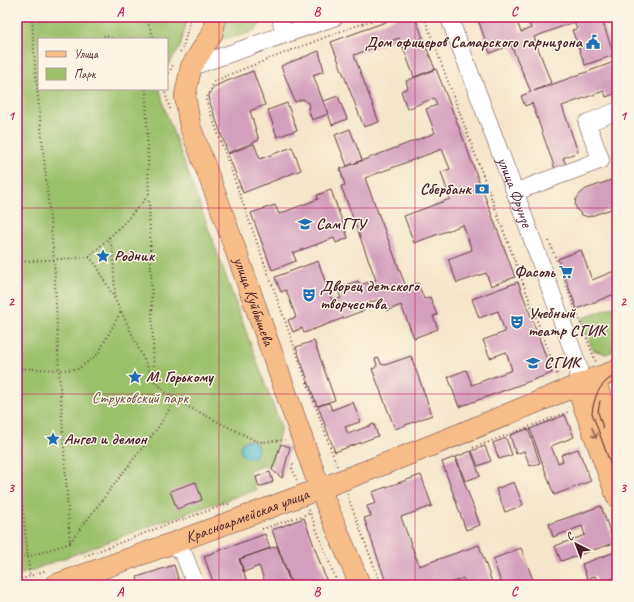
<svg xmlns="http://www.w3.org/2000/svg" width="634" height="602" viewBox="0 0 634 602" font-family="Caveat,sans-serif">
	<rect width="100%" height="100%" fill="#fcf5e5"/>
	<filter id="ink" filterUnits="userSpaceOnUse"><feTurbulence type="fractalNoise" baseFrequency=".025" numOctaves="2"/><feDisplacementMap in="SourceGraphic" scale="8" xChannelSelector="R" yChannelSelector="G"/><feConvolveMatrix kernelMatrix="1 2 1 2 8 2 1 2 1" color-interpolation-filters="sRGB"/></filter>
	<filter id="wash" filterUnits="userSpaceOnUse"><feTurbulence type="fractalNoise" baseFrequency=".012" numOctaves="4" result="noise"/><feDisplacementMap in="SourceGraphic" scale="16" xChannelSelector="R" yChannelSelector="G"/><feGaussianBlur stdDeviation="0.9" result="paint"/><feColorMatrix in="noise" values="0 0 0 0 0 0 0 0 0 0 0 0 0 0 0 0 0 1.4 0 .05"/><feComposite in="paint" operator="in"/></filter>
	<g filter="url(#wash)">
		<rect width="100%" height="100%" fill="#f5e6cb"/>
		<!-- green -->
		<g fill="#9bc06a" stroke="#72704a">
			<polygon points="17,17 188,17 180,47 167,67 167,39 39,39 39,89 160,89 164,107 281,427 272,464 249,470 256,490 166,520 17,576"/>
			<path d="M226 17H264C259 35 237 36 221 39Z"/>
			<polygon points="617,305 617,350 606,354 593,350 581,319"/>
		</g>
		<!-- water -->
		<circle fill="#51bace" stroke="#4e6c7c" cx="249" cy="449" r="9"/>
		<g id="blocks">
			<!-- building -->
			<g fill="#d49fbd">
				<polygon points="399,17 415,17 423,38 403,46 399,38 354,55 379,122 364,127 331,42"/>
				<polygon points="477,17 515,17 521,32 531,28 528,20 537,17 609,17 602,20 614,55 585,65 572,30 577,29 574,22 534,37 551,83 534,91 617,61 617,93 606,97 604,91 562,106 578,152 563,158 566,165 555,169 532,103 525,106 521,96 531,92 511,45 490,53"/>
				<polygon points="423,39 435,69 414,77 403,47"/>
				<polygon points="319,51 324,71 313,75 328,114 312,120 308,109 309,104 303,99 295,102 281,66"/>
				<polygon points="436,69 458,125 515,277 491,286 486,273 457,283 448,259 472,250 463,225 414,243 404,216 450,199 441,172 450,169 442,149 365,178 406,287 418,283 424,299 430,297 437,315 433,316 438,329 414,338 401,305 387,311 383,298 363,305 365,310 304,333 302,328 293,332 288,320 296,317 286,290 281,292 275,277 318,261 332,301 341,298 337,288 358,281 360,285 376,280 341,186 345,185 340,169 435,133 426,109 437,105 434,98 407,109 401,91 408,88 406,81"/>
				<polygon points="253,71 265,105 250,111 259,140 228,153 210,103 209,95 214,87 222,83"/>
				<polygon points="338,96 347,119 332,125 324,101"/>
				<polygon points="287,103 297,130 277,137 268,110"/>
				<polygon points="350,129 362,160 347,166 335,135"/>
				<polygon points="254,144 260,159 292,147 301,170 243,193 228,154"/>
				<polygon points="617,178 617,207 588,217 582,215 577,210 575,205 576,199 581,193 586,189"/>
				<polygon points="331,190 348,238 336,243 334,238 293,253 296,261 272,270 251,213 275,205 279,214 318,199 317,195"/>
				<polygon points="581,250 592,280 617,270 617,293 577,309 558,259"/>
				<polygon points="518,282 552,373 459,407 448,377 466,370 472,385 512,370 506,352 490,358 483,340 505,332 498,311 479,318 472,299"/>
				<polygon points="314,341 335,400 317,406 296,347"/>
				<polygon points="411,356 432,415 395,429 372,369 375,368 377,365 375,359 379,358 381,364 385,365"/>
				<polygon points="353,402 360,422 345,427 348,434 374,424 378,436 335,452 318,406 329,403 332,410"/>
				<polygon points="565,415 574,437 551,446 558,463 563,461 561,455 578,449 591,481 554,495 530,429"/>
				<polygon points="528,429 540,463 530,466 524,451 516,454 510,435"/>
				<polygon points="506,438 512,455 499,459 493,443"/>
				<polygon points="281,444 290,447 282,478 272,470"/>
				<polygon points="485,446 491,461 478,466 472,451"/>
				<polygon points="471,451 480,476 465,481 456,457"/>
				<polygon points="455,457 480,525 466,530 442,462"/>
				<polygon points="270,472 273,482 259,487 256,477"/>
				<polygon points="421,475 432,506 401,517 419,566 479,545 493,585 466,585 463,578 445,585 387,585 364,518 371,516 367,506 376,503 372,492"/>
				<polygon points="196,482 202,500 177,509 170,491"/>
				<polygon points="514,482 523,505 505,512 496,489"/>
				<polygon points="601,506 614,543 561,561 555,546 585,535 582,526 553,537 549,524"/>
				<polygon points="304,518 328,585 292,585 272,530"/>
				<polygon points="265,534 270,548 239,559 248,585 214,585 204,556"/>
				<polygon points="277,546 291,585 266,585 259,566 244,572 240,559"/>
				<polygon points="521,548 535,585 502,585 493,559"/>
				<polygon points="615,552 617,557 617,577 597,583 595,576 587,579 582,564"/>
				<polygon points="174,565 180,585 139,585 137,577"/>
			</g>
		</g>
	</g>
	<g filter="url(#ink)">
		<use href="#blocks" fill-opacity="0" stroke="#643d43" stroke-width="1"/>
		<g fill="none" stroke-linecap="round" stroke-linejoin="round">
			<defs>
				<g id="minor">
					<polyline points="281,17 283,35"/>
					<path id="s1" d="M449 17 515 192 579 368 576 385"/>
					<polyline points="191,67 335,17"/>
					<polyline points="515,192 601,160 587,123 617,111"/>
					<polyline points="173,543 184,555 196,585"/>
				</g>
				<g id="major">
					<path id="s2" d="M216 17 212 34 191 67 185 96 190 126 220 206 320 489 360 585"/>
					<polyline points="594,378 617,443"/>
					<polyline points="576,385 617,497"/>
					<path id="s3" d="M55 585C183 540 310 494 435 444 496 420 556 393 617 370"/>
				</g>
			</defs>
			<!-- minor casing -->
			<use href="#minor" stroke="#643d43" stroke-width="18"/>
			<!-- major casing -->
			<use href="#major" stroke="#643d43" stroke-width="22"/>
			<!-- path -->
			<g stroke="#643d43" stroke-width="2" stroke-dasharray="1 3" stroke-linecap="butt">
				<polyline points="146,17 154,39"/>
				<polyline points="424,17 558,377"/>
				<polyline points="101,39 105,35 114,39"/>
				<polyline points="180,52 183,47 191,17"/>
				<polyline points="167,77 174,63"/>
				<polyline points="146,89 154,381 175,400 256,441 262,442 285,440"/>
				<polyline points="164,89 170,109"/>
				<polyline points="109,237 113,251 115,298"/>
				<polyline points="549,241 596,362"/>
				<polyline points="89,257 97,266 121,311 153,379"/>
				<polyline points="17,262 89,257 123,224 149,195"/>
				<polyline points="17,368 59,370 78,369 98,354 121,311"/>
				<polyline points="473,448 568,412"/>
				<polyline points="17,458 30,576"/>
				<polyline points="293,464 292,468 297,480"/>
				<polyline points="337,466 206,100 214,82 228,75 344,30 382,17"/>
				<polyline points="347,494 381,585"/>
				<polyline points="309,510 338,585"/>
				<polyline points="613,512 617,524"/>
				<polyline points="262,529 311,513"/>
				<polyline points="70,542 159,426 175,400"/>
				<polyline points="17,551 27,557 70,543 59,370 54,260 35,67 32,17"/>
				<polyline points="85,556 166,525 231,503"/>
				<polyline points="17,581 47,570"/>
			</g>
			<!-- minor -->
			<use href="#minor" stroke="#fff" stroke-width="17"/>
			<!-- major -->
			<use href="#major" stroke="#f7bd88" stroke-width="21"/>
			<!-- tram -->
			<g stroke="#4a1f2b" stroke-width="1">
				<path d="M617 375C600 381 594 397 592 413L617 482"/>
				<polyline points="600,401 598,412 603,428"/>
			</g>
		</g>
		<!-- one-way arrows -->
		<defs><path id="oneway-shaft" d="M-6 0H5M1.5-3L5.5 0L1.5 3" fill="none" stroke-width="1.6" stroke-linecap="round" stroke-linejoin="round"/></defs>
		<use stroke="#986655" href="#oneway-shaft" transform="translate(594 433) rotate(70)"/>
	</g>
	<!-- grid -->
	<path fill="none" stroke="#c2185b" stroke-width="1" stroke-opacity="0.55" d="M219 17V585M415 17V585M17 208H617M17 394H617"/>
	<!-- icons -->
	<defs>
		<symbol id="civic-bare" viewBox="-9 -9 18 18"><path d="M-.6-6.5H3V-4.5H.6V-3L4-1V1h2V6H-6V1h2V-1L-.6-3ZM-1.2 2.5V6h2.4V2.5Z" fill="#1f6fb2" stroke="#fcf5e5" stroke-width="2.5" paint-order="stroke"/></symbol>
		<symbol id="bank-bare" viewBox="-9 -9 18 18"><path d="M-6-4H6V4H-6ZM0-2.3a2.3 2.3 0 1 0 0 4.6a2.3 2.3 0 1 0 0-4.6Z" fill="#1f6fb2" stroke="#fcf5e5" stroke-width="2.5" paint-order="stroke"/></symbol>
		<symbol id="university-bare" viewBox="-9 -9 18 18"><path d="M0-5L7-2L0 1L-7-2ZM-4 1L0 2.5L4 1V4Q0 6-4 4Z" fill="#1f6fb2" stroke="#fcf5e5" stroke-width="2.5" paint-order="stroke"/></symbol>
		<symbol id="sight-bare" viewBox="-9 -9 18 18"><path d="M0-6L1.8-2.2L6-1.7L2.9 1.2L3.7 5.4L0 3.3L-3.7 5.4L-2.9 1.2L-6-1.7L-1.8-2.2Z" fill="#1f6fb2" stroke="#fcf5e5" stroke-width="2.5" paint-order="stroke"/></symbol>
		<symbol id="supermarket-bare" viewBox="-9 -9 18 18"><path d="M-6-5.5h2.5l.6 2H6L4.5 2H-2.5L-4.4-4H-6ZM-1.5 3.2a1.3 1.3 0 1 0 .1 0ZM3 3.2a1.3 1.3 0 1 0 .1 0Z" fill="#1f6fb2" stroke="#fcf5e5" stroke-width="2.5" paint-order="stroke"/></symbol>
		<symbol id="theatre-bare" viewBox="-9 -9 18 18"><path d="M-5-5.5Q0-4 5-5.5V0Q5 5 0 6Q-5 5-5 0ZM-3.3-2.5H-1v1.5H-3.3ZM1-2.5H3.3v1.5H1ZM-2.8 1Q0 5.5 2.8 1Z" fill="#1f6fb2" stroke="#fcf5e5" stroke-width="2.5" paint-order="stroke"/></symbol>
	</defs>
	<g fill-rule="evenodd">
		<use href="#civic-bare" x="583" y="32" width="20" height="20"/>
		<use href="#bank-bare" x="472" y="179" width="20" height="20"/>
		<use href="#university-bare" x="295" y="214" width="20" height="20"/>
		<use href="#sight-bare" x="93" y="246" width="20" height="20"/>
		<use href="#supermarket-bare" x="556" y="262" width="20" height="20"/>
		<use href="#theatre-bare" x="299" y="285" width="20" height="20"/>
		<use href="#theatre-bare" x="507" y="312" width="20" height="20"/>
		<use href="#university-bare" x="523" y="353" width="20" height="20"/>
		<use href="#sight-bare" x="125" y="367" width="20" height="20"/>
		<use href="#sight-bare" x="43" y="429" width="20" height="20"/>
	</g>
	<g text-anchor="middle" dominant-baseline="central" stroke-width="3" stroke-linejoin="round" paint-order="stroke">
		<!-- poi labels -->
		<g font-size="16" font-weight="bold" fill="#4a1f2b" stroke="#fcf5e5" text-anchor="start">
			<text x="582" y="42" text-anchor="end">Дом офицеров Самарского гарнизона</text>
			<text x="471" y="189" text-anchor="end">Сбербанк</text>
			<text x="316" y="224">СамГТУ</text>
			<text x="114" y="256">Родник</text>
			<text x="555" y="272" text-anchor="end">Фасоль</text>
			<text x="320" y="286">Дворец детского<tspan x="320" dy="18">творчества</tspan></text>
			<text x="528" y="313">Учебный<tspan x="528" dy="18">театр СГИК</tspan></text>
			<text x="544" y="363">СГИК</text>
			<text x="146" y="377">М. Горькому</text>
			<text x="64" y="439">Ангел и демон</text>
		</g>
		<!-- street labels -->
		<g font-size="16" fill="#4a1f2b" stroke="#fcf5e5">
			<text stroke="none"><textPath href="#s1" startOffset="187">улица Фрунзе</textPath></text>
			<text stroke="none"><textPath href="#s2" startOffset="303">улица Куйбышева</textPath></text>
			<text stroke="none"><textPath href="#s3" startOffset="204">Красноармейская улица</textPath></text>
		</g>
		<!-- park labels -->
		<g font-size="16" fill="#624f3e" stroke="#fcf5e5">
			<text x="140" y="398">Струковский парк</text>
		</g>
	</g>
	<!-- margin -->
	<rect width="634" height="602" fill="none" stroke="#fcf5e5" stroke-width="44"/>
	<!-- legend -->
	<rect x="38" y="38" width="130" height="52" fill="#fcf5e5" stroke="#b59f9b"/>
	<rect x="46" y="51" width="20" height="6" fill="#f7bd88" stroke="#b59f9b"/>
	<text x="74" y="58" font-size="12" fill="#4a1f2b">Улица</text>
	<rect x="46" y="68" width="20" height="12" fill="#9bc06a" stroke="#b59f9b"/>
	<text x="74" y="78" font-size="12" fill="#4a1f2b">Парк</text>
	<!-- north arrow -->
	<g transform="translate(576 544) rotate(318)" stroke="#fcf5e5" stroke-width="3" paint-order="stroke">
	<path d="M0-3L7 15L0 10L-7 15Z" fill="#4a1f2b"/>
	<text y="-6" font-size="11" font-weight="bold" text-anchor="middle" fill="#4a1f2b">С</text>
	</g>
	<rect x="22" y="22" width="590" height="558" fill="none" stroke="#c2185b" stroke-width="1.5"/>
	<g font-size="13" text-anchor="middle" font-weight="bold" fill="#c2185b">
		<text x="120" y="16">A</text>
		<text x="317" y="16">B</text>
		<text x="514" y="16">C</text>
		<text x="11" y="120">1</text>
		<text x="623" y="120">1</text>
		<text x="11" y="306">2</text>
		<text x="623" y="306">2</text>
		<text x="11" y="492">3</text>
		<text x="623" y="492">3</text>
		<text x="120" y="596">A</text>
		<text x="317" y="596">B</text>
		<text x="514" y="596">C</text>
	</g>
</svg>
